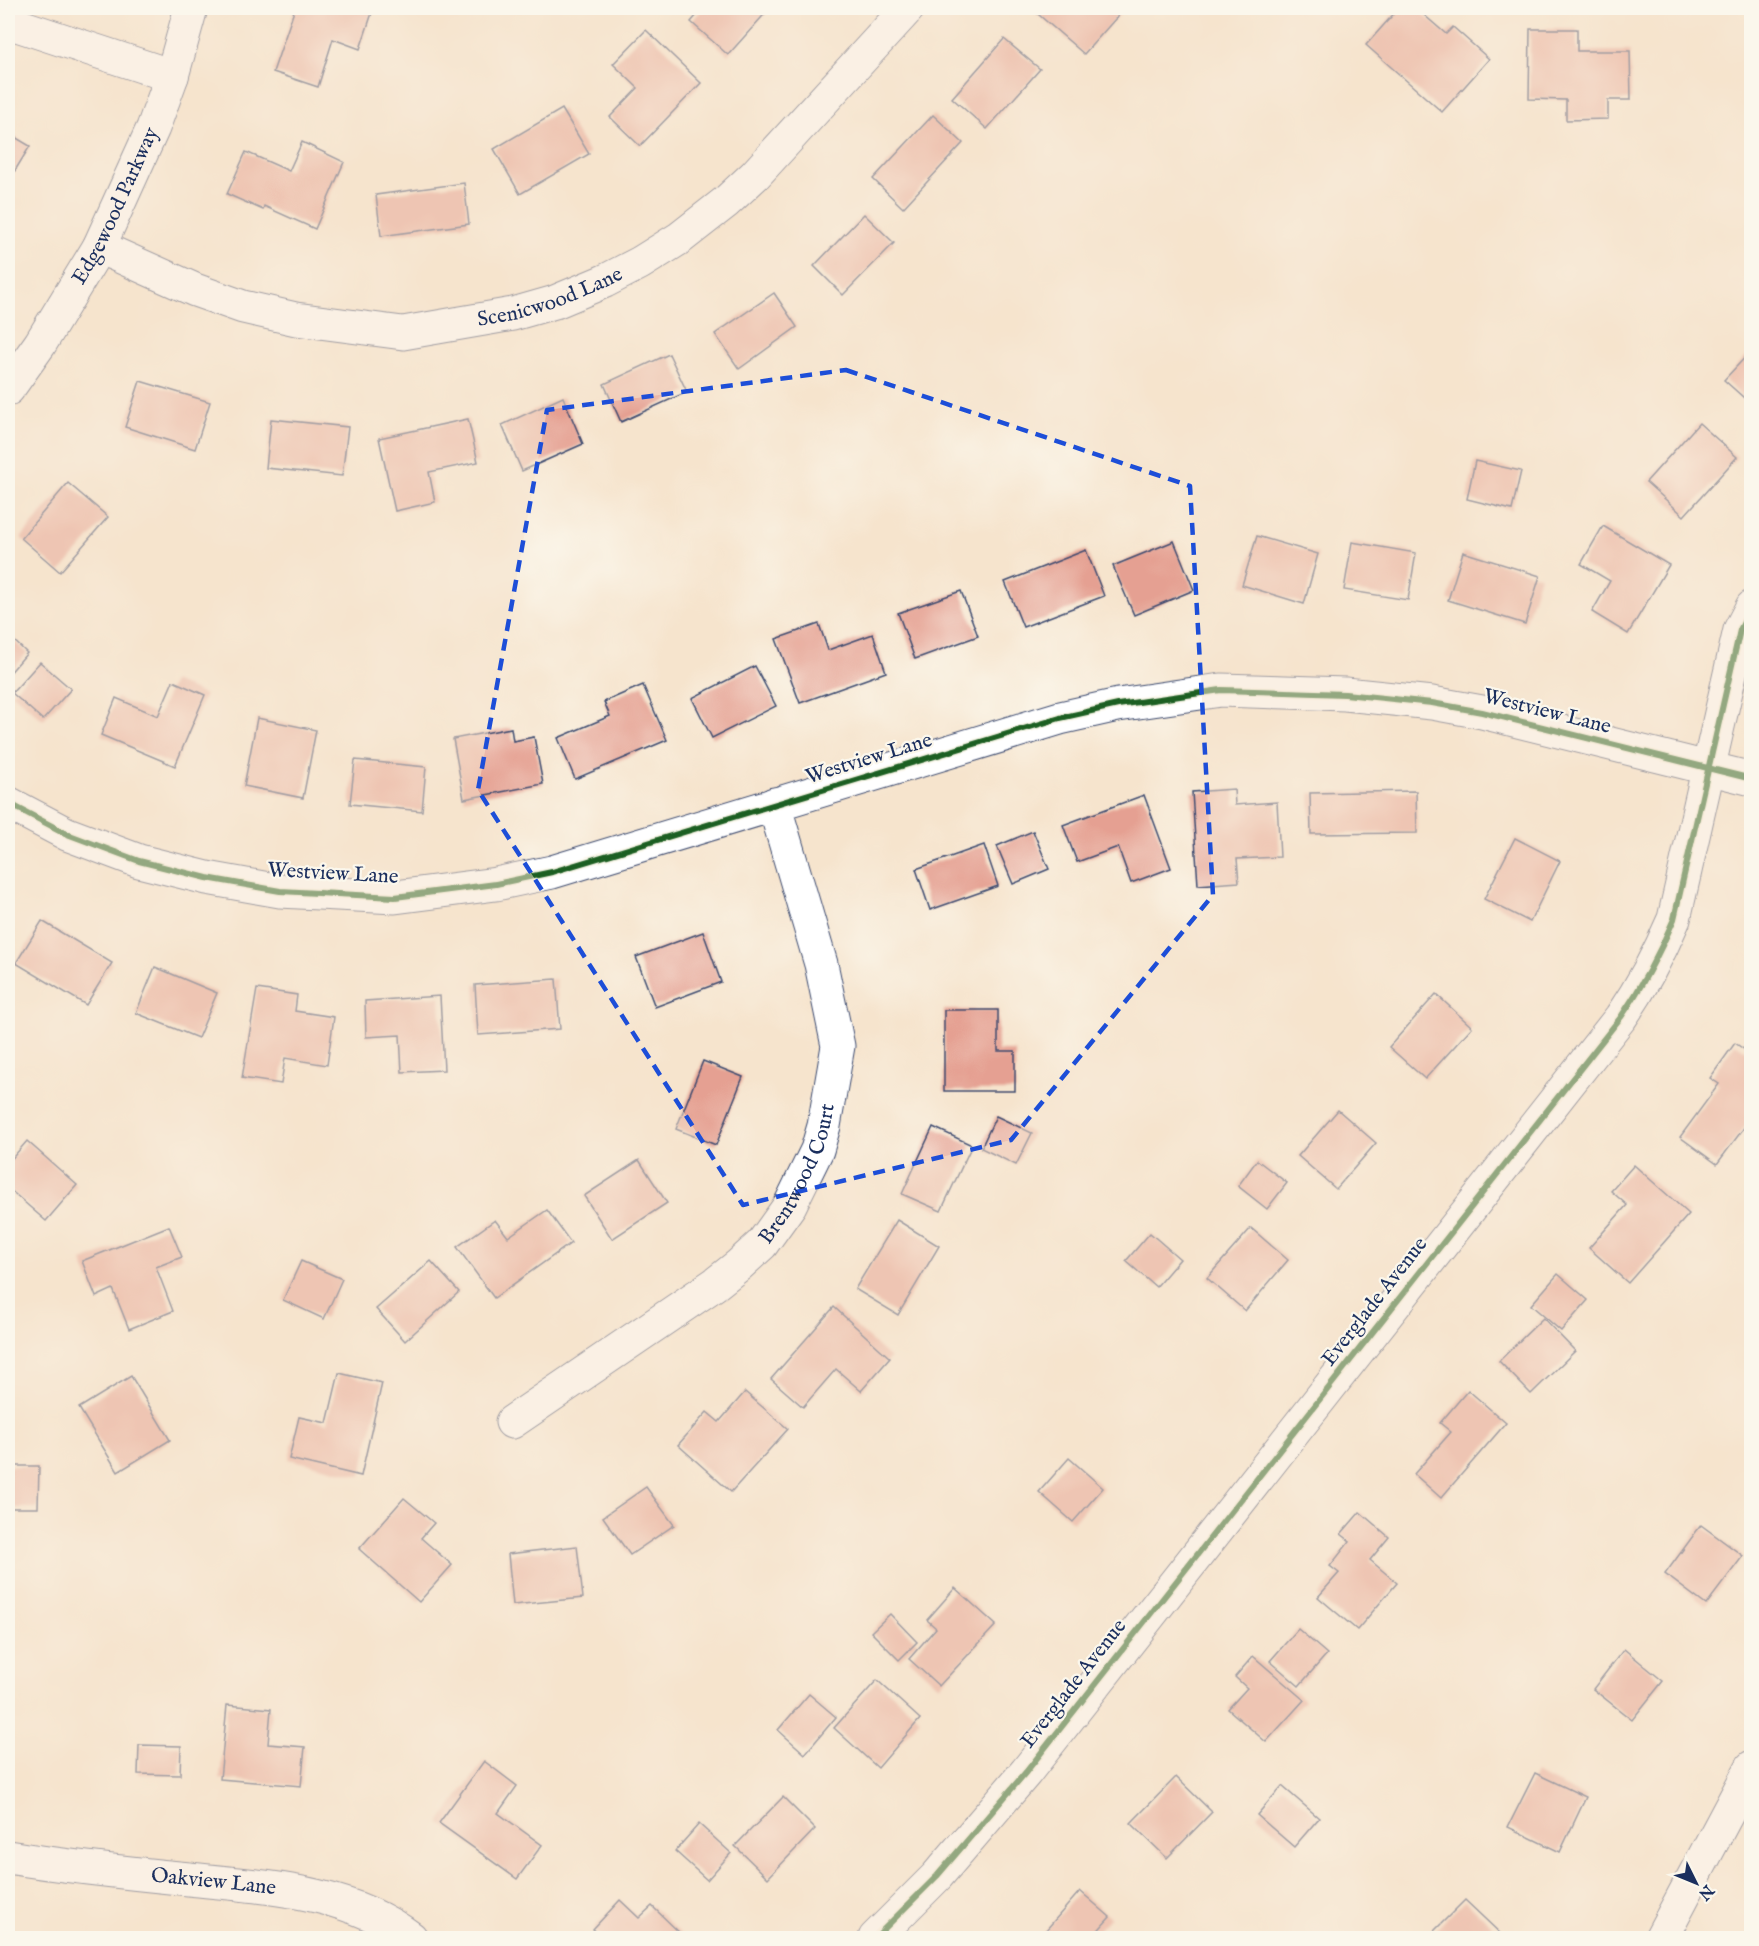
<svg xmlns="http://www.w3.org/2000/svg" width="1759" height="1946" viewBox="0 0 1759 1946" font-family="'IM FELL English',serif">
	<rect width="100%" height="100%" fill="#fbf7ec"/>
	<filter id="ink" filterUnits="userSpaceOnUse"><feTurbulence type="fractalNoise" baseFrequency=".0167" numOctaves="2"/><feDisplacementMap in="SourceGraphic" scale="12" xChannelSelector="R" yChannelSelector="G"/><feConvolveMatrix kernelMatrix="1 2 1 2 8 2 1 2 1" color-interpolation-filters="sRGB"/></filter>
	<filter id="wash" filterUnits="userSpaceOnUse"><feTurbulence type="fractalNoise" baseFrequency=".008" numOctaves="4" result="noise"/><feDisplacementMap in="SourceGraphic" scale="24" xChannelSelector="R" yChannelSelector="G"/><feGaussianBlur stdDeviation="1.35" result="paint"/><feColorMatrix in="noise" values="0 0 0 0 0 0 0 0 0 0 0 0 0 0 0 0 0 1.4 0 .05"/><feComposite in="paint" operator="in"/></filter>
	<g filter="url(#wash)">
		<rect width="100%" height="100%" fill="#f6e4cd"/>
		<g id="blocks">
			<!-- building -->
			<g fill="#e5a092">
				<polygon points="295,8 367,8 373,10 360,49 333,39 318,87 273,72"/>
				<polygon points="703,8 770,8 728,55 691,22"/>
				<polygon points="1031,8 1125,8 1084,54"/>
				<polygon points="1399,8 1416,8 1446,34 1453,27 1489,59 1442,112 1366,45"/>
				<polygon points="1530,29 1577,29 1577,51 1630,51 1631,100 1608,100 1608,119 1566,120 1566,100 1529,99"/>
				<polygon points="646,30 701,83 640,146 610,117 638,88 613,64"/>
				<polygon points="1004,39 1040,69 987,129 952,98"/>
				<polygon points="562,109 589,154 520,194 494,149"/>
				<polygon points="933,115 963,143 903,208 873,179"/>
				<polygon points="8,133 30,146 8,182"/>
				<polygon points="302,142 344,162 315,229 264,206 263,210 227,194 246,152 289,171"/>
				<polygon points="464,183 469,224 381,236 376,195"/>
				<polygon points="864,214 894,243 843,295 814,266"/>
				<polygon points="774,293 797,327 739,369 715,334"/>
				<polygon points="1752,350 1752,405 1724,380"/>
				<polygon points="669,354 687,392 621,422 604,384"/>
				<polygon points="140,381 210,402 195,449 125,427"/>
				<polygon points="563,397 583,444 522,471 502,425"/>
				<polygon points="271,419 348,427 342,476 266,468"/>
				<polygon points="468,419 478,462 429,472 435,502 395,511 379,438"/>
				<polygon points="1699,423 1737,457 1684,516 1646,482"/>
				<polygon points="1475,461 1521,471 1512,510 1467,499"/>
				<polygon points="68,483 108,517 60,572 21,538"/>
				<polygon points="1603,526 1669,565 1628,634 1592,612 1610,581 1581,564"/>
				<polygon points="1257,536 1318,554 1304,604 1242,585"/>
				<polygon points="1174,541 1194,590 1134,615 1113,566"/>
				<polygon points="1352,542 1416,553 1408,600 1344,590"/>
				<polygon points="1086,550 1104,596 1023,627 1005,582"/>
				<polygon points="1463,552 1540,576 1525,624 1448,600"/>
				<polygon points="961,591 978,636 915,659 898,613"/>
				<polygon points="819,624 828,650 873,634 886,672 800,703 776,639"/>
				<polygon points="8,635 27,653 8,675"/>
				<polygon points="40,662 71,689 43,720 12,693"/>
				<polygon points="755,666 776,706 712,738 692,698"/>
				<polygon points="173,681 205,695 175,766 101,735 116,698 158,716"/>
				<polygon points="643,685 667,740 575,779 558,738 610,716 604,702"/>
				<polygon points="257,718 316,730 303,798 244,786"/>
				<polygon points="511,728 513,741 534,737 543,784 464,799 453,739"/>
				<polygon points="355,760 426,767 422,811 350,804"/>
				<polygon points="1234,789 1235,805 1277,802 1280,857 1237,859 1239,882 1198,885 1192,792"/>
				<polygon points="1416,791 1417,833 1311,834 1310,793"/>
				<polygon points="1144,795 1171,868 1131,883 1118,847 1077,862 1063,825"/>
				<polygon points="1033,831 1049,869 1013,884 997,846"/>
				<polygon points="1515,838 1560,861 1530,922 1484,899"/>
				<polygon points="984,845 998,886 930,910 916,869"/>
				<polygon points="42,921 112,963 86,1005 16,963"/>
				<polygon points="703,932 721,982 655,1007 636,957"/>
				<polygon points="155,967 217,993 198,1038 136,1013"/>
				<polygon points="556,979 560,1029 478,1035 475,985"/>
				<polygon points="257,989 297,995 295,1011 334,1017 327,1065 285,1058 281,1084 242,1078"/>
				<polygon points="1436,994 1472,1027 1425,1079 1389,1047"/>
				<polygon points="440,996 444,1070 402,1072 400,1035 366,1037 365,1001"/>
				<polygon points="944,1010 998,1010 998,1051 1015,1051 1015,1091 944,1091"/>
				<polygon points="1735,1043 1752,1055 1752,1098 1749,1101 1752,1103 1752,1117 1717,1164 1680,1137 1719,1084 1710,1078"/>
				<polygon points="703,1061 743,1077 716,1145 676,1129"/>
				<polygon points="1338,1110 1376,1143 1336,1189 1298,1156"/>
				<polygon points="996,1116 1032,1133 1016,1165 981,1148"/>
				<polygon points="933,1127 972,1145 941,1211 902,1194"/>
				<polygon points="27,1141 77,1185 46,1221 8,1188 8,1163"/>
				<polygon points="639,1160 667,1203 612,1239 584,1196"/>
				<polygon points="1257,1160 1287,1183 1267,1209 1238,1186"/>
				<polygon points="1634,1165 1689,1214 1628,1283 1589,1248 1627,1205 1611,1191"/>
				<polygon points="547,1210 571,1243 494,1298 457,1247 495,1220 508,1237"/>
				<polygon points="897,1220 939,1246 898,1315 855,1289"/>
				<polygon points="169,1226 182,1257 156,1267 173,1311 129,1329 113,1289 96,1297 82,1261"/>
				<polygon points="1251,1228 1288,1260 1245,1311 1207,1278"/>
				<polygon points="1150,1233 1180,1259 1156,1287 1126,1261"/>
				<polygon points="301,1261 342,1279 324,1319 283,1300"/>
				<polygon points="431,1261 459,1292 405,1341 376,1309"/>
				<polygon points="1558,1274 1588,1300 1561,1331 1531,1305"/>
				<polygon points="834,1307 890,1358 861,1391 836,1369 803,1407 771,1379"/>
				<polygon points="1543,1318 1575,1351 1531,1394 1499,1361"/>
				<polygon points="339,1373 382,1383 361,1476 289,1459 299,1417 327,1423"/>
				<polygon points="131,1376 170,1440 118,1472 79,1408"/>
				<polygon points="1468,1390 1506,1423 1441,1498 1414,1474 1451,1432 1440,1423"/>
				<polygon points="745,1392 788,1429 731,1492 678,1445 707,1412 719,1422"/>
				<polygon points="1069,1458 1103,1488 1073,1522 1039,1492"/>
				<polygon points="8,1466 39,1466 38,1508 8,1508"/>
				<polygon points="646,1487 674,1525 630,1555 603,1517"/>
				<polygon points="404,1498 434,1523 421,1538 452,1565 419,1602 359,1549"/>
				<polygon points="1360,1512 1389,1537 1370,1560 1397,1583 1357,1630 1318,1597 1339,1573 1330,1566 1350,1541 1341,1534"/>
				<polygon points="1701,1525 1743,1556 1706,1605 1665,1574"/>
				<polygon points="577,1546 583,1598 513,1605 508,1554"/>
				<polygon points="955,1588 996,1625 939,1686 909,1659 936,1628 927,1620"/>
				<polygon points="890,1614 917,1642 899,1660 871,1632"/>
				<polygon points="1298,1629 1327,1654 1299,1686 1270,1661"/>
				<polygon points="1624,1649 1663,1681 1632,1720 1593,1689"/>
				<polygon points="1253,1656 1304,1700 1266,1742 1228,1709 1247,1688 1235,1677"/>
				<polygon points="877,1680 920,1719 878,1768 834,1728"/>
				<polygon points="809,1694 836,1717 805,1754 778,1730"/>
				<polygon points="227,1705 271,1709 268,1744 305,1747 301,1786 220,1779"/>
				<polygon points="139,1745 181,1746 180,1775 138,1774"/>
				<polygon points="484,1761 517,1786 498,1813 542,1845 517,1879 439,1823"/>
				<polygon points="1535,1773 1586,1797 1560,1852 1508,1827"/>
				<polygon points="1176,1777 1212,1812 1167,1858 1131,1823"/>
				<polygon points="1282,1786 1319,1818 1294,1847 1257,1815"/>
				<polygon points="783,1797 815,1829 768,1878 735,1846"/>
				<polygon points="699,1824 731,1853 707,1880 675,1851"/>
				<polygon points="1080,1891 1110,1917 1092,1937 1094,1938 1039,1938"/>
				<polygon points="620,1900 639,1918 652,1906 685,1938 603,1938 593,1929"/>
				<polygon points="1465,1900 1503,1936 1501,1938 1427,1938"/>
			</g>
		</g>
	</g>
	<g filter="url(#ink)">
		<use href="#blocks" fill-opacity="0" stroke="#3c4a6f" stroke-width="1.5"/>
		<g fill="none" stroke-linecap="round" stroke-linejoin="round">
			<defs>
				<g id="minor">
					<polyline points="8,22 172,76"/>
					<path id="s1" d="M99 247 195 290 243 307 296 319 403 333 513 314 555 302 605 281 640 263 680 238 726 202 755 175 908 8"/>
					<path id="s2" d="M8 389 40 344 99 247 153 128 172 76 191 8"/>
					<polyline points="8,803 67,834 139,861 207,878 280,891 395,897 496,884 552,872 1060,718 1118,705 1221,690 1345,694 1432,703 1482,712 1752,779"/>
					<path id="s3" d="M512 1422 715 1284 739 1265 762 1244 790 1205 817 1150 824 1126 838 1046 821 964 774 804"/>
					<path id="s4" d="M8 1857C68 1867 128 1873 189 1879 265 1887 348 1890 411 1938"/>
					<path d="M875 1938 937 1876 1026 1772 1621 1017C1643 985 1659 954 1674 919L1740 630 1752 607"/>
					<polyline points="1661,1938 1752,1767"/>
				</g>
			</defs>
			<!-- minor casing -->
			<use href="#minor" stroke="#3c4a6f" stroke-width="35"/>
			<!-- minor -->
			<use href="#minor" stroke="#fff" stroke-width="33"/>
			<defs>
				<g id="cycleway">
					<polyline points="8,803 67,834 139,861 207,878 280,891 395,897 496,884 552,872 1060,718 1118,705 1221,690 1345,694 1432,703 1482,712 1752,779"/>
					<path d="M875 1938 937 1876 1026 1772 1621 1017C1643 985 1659 954 1674 919L1740 630 1752 607"/>
				</g>
			</defs>
			<!-- cycleway casing -->
			<use href="#cycleway" stroke="#fbf7ec" stroke-width="10"/>
			<!-- cycleway -->
			<use href="#cycleway" stroke="#1b5e20" stroke-width="6"/>
		</g>
	</g>
	<!-- marked area -->
	<path d="M0 0H1759V1946H0ZM846 370 1190 486 1213 895 1011 1140 743 1205 478 790 547 410Z" fill="#f6e4cd" fill-opacity=".55" fill-rule="evenodd"/>
	<path fill="none" stroke="#1d4ed8" stroke-width="4.5" stroke-dasharray="12 8" stroke-linejoin="round" d="M846 370 1190 486 1213 895 1011 1140 743 1205 478 790 547 410Z"/>
	<g text-anchor="middle" dominant-baseline="central" stroke-width="4.5" stroke-linejoin="round" paint-order="stroke">
		<!-- street labels -->
		<g font-size="21" fill="#1b2f5e" stroke="#fbf7ec">
			<text stroke="none"><textPath href="#s2" startOffset="213">Edgewood Parkway</textPath></text>
			<text stroke="none"><textPath href="#s1" startOffset="470">Scenicwood Lane</textPath></text>
			<text transform="translate(1547 712) rotate(14)">Westview Lane</text>
			<text transform="translate(869 759) rotate(-17)">Westview Lane</text>
			<text transform="translate(333 874) rotate(3)">Westview Lane</text>
			<text stroke="none"><textPath href="#s3" startOffset="387">Brentwood Court</textPath></text>
			<text transform="translate(1375 1302) rotate(-52)">Everglade Avenue</text>
			<text transform="translate(1074 1684) rotate(-52)">Everglade Avenue</text>
			<text stroke="none"><textPath href="#s4" startOffset="207">Oakview Lane</textPath></text>
		</g>
	</g>
	<!-- margin -->
	<rect width="1759" height="1946" fill="none" stroke="#fbf7ec" stroke-width="30"/>
	<!-- north arrow -->
	<g transform="translate(1696 1883) rotate(133)" stroke="#fbf7ec" stroke-width="4.5" paint-order="stroke">
	<path d="M0-4.5L10 22L0 15L-10 22Z" fill="#1b2f5e"/>
	<text y="-9" font-size="16" font-weight="bold" text-anchor="middle" fill="#1b2f5e">N</text>
	</g>
</svg>
